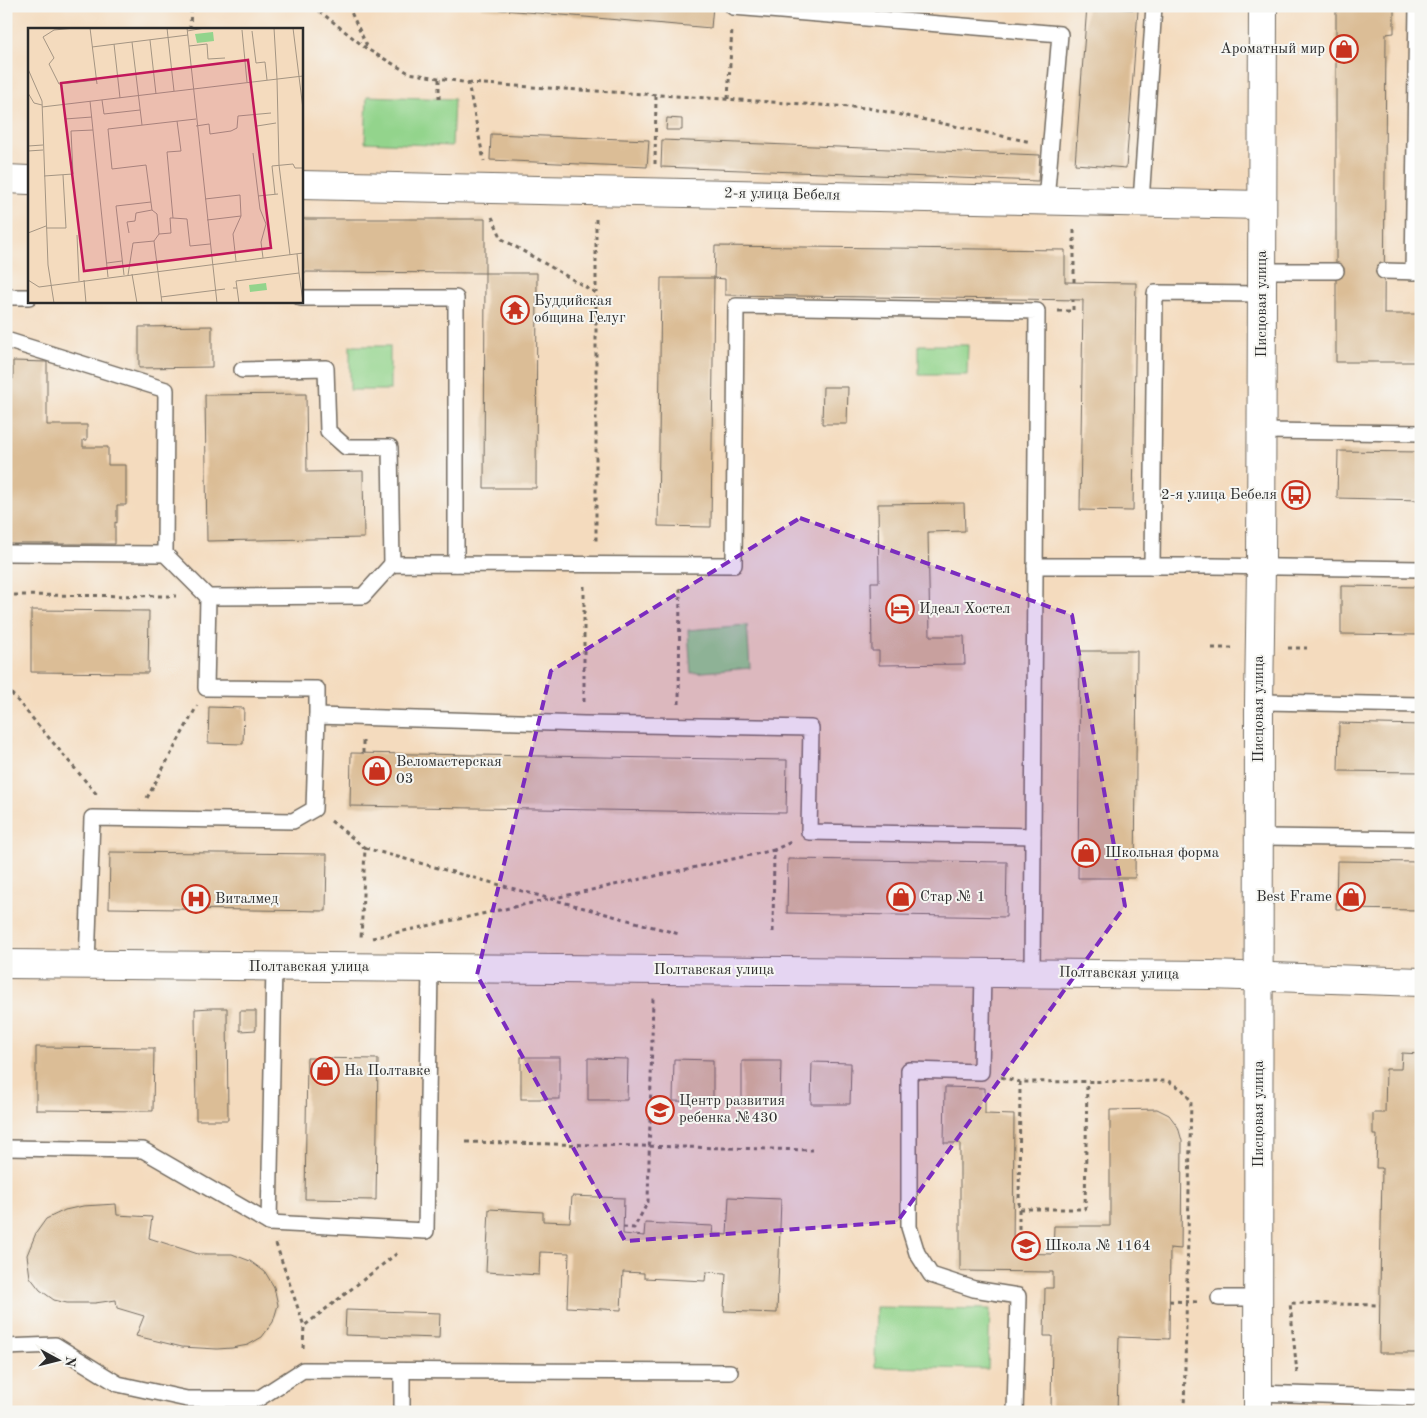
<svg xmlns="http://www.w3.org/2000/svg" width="1427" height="1418" viewBox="0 0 1427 1418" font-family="'Old Standard TT',serif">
	<rect width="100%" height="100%" fill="#f6f6f2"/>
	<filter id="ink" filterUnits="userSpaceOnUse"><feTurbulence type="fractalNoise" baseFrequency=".02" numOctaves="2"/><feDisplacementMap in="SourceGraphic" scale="10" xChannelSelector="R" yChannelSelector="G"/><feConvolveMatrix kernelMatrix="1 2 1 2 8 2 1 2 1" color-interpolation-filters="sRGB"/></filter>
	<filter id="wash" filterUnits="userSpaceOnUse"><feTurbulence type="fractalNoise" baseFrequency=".0096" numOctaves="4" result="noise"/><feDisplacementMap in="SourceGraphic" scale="20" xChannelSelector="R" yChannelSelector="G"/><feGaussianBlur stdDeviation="1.12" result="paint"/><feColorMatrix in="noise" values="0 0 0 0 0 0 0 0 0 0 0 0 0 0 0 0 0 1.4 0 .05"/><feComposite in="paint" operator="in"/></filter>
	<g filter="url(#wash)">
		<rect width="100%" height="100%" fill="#f4dbbe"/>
		<!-- green -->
		<g fill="#93d48c" stroke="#5f805c">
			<polygon points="367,96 454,99 452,146 365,142"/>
			<polygon points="919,345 968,345 967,375 919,375"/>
			<rect x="350" y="346" width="40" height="44"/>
			<polygon points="747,625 750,668 691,673 688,630"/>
			<polygon points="876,1307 990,1309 988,1369 875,1367"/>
		</g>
		<g id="blocks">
			<!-- building -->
			<g fill="#dbbd96">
				<polygon points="481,6 713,6 711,28 481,8"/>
				<polygon points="1087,6 1138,10 1126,168 1075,164"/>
				<polygon points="1336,6 1394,6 1394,33 1386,34 1384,314 1421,314 1421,362 1336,362"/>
				<polygon points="667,118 682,119 682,130 666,130"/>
				<polygon points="491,134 649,140 647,167 490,160"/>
				<polygon points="662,140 1040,155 1038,181 661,167"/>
				<polygon points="301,219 485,219 485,273 537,273 536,488 484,488 485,273 301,272"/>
				<polygon points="715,246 1065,250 1065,282 1136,283 1133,511 1080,510 1083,300 725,295 725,279 714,278"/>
				<polygon points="661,278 714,278 711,527 658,526"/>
				<polygon points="212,326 212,367 139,368 139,327"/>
				<polygon points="13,361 47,362 47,425 87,425 87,440 83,440 83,447 108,447 108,465 126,465 126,505 117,505 117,523 115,522 115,544 6,544 6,444 8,444 9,379 13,379"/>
				<polygon points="823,387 848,387 847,424 822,424"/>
				<polygon points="306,394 307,472 363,471 364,538 207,541 205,395"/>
				<polygon points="1338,451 1421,452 1421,500 1337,498"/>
				<polygon points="964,503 965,531 928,532 930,636 964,636 965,664 879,665 879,651 872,651 871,582 879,582 878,504"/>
				<polygon points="1341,586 1421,587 1421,635 1341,634"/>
				<polygon points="31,610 149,611 148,673 31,672"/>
				<polygon points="1080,651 1137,651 1135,878 1078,878"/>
				<polygon points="209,707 244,708 243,744 208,743"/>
				<polygon points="1339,723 1421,725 1421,772 1338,771"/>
				<polygon points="351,753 787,760 786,813 350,806"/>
				<polygon points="110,852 327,854 326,911 109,908"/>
				<polygon points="788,859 1007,862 1006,917 787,913"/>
				<polygon points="1337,861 1421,862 1421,910 1336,909"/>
				<polygon points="211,1008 227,1008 228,1120 196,1120 195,1009"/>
				<polygon points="240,1011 256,1011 256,1030 240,1031"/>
				<polygon points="36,1047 154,1048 153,1111 36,1110"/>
				<polygon points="1402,1053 1421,1054 1421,1353 1379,1353 1382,1168 1376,1168 1377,1135 1373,1135 1373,1113 1385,1113 1386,1069 1401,1069"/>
				<rect x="521" y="1057" width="39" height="42"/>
				<polygon points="307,1058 378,1059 376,1200 305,1199"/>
				<polygon points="588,1058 628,1059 627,1100 588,1100"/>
				<polygon points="674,1059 713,1060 713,1102 673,1101"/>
				<polygon points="742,1061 781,1061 780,1103 742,1102"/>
				<polygon points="812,1062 851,1063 850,1104 811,1104"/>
				<polygon points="945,1087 985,1088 985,1114 1014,1115 1013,1253 1053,1254 1054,1226 1110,1226 1110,1110 1157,1109 1169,1115 1178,1127 1182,1141 1181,1249 1170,1248 1169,1339 1119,1337 1117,1412 1051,1412 1052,1336 1044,1336 1045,1288 1053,1288 1053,1272 960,1271 960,1143 944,1143"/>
				<polygon points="572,1196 624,1198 623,1234 644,1236 645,1223 713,1226 712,1234 727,1235 729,1197 781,1199 777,1313 724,1311 726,1273 706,1272 705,1281 644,1278 644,1273 623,1272 621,1310 567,1307 569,1253 540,1252 539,1275 486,1272 489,1209 543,1212 543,1221 570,1222"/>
				<polygon points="116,1204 117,1215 152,1217 149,1238 198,1254 232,1254 250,1261 265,1272 274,1287 278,1305 273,1322 262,1337 248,1345 232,1348 217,1349 182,1347 136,1336 144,1316 117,1308 116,1300 95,1303 67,1303 54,1300 40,1290 30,1277 27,1255 36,1233 46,1219 65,1210 83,1206"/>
				<polygon points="346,1310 440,1313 439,1338 345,1335"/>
			</g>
		</g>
	</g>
	<g filter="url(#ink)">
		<use href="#blocks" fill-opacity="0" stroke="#71695e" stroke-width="1"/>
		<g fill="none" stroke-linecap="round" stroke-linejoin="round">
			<defs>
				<g id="lane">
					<polyline points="733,6 733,7 1060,34 1046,201"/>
					<polyline points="1141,202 1154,6"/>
					<polyline points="1263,271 1336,271"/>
					<polyline points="1384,271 1421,272"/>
					<polyline points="1413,272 1417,6"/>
					<polyline points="6,297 29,297"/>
					<polyline points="301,298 456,298 456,564"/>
					<polyline points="6,340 166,390 165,554"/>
					<polyline points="242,370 326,368 328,431 346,447 390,447 392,564"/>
					<polyline points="1262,431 1421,433"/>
					<polyline points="6,553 165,554 208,597 363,596 392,564 734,565 736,306 1037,311 1032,973"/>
					<polyline points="1035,566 1212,566 1421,569"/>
					<polyline points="1152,566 1155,293 1262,294"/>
					<polyline points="208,597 206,688 317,689 317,716"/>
					<polyline points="1259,702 1421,705"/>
					<polyline points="1259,837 1421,839"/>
					<polyline points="87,965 92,818 293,821 314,809 317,716 584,724 811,728 809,832 1033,836"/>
					<polyline points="983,973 981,1072 909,1070 909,1227 917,1253 931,1275 974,1289 1018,1296 1015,1412"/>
					<polyline points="6,1148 143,1150 269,1223 426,1231 430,968"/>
					<polyline points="269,1223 274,967"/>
					<polyline points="1219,1298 1259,1298"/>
					<polyline points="6,1347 55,1345 118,1384 187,1399 258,1399 303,1370 730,1372"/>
					<polyline points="1259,1393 1421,1398"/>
					<polyline points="402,1412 402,1371"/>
				</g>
				<g id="street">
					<polyline points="6,179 29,180"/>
					<polyline points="301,185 1262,205"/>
					<polyline points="6,964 1210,975 1421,982"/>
					<polyline points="1258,1412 1259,702 1261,567 1263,6"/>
				</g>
			</defs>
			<!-- lane casing -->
			<use href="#lane" stroke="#71695e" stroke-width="18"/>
			<!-- street casing -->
			<use href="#street" stroke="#71695e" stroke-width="30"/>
			<!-- path -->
			<g stroke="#71695e" stroke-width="3" stroke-dasharray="4 4" stroke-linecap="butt">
				<polyline points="313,6 367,49 409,73 468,83 484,161"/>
				<polyline points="348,6 367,46"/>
				<polyline points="190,29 191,6"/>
				<polyline points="468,83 868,108 1031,142"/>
				<polyline points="439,99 439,78"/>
				<polyline points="728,99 732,28"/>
				<polyline points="655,164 656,95"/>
				<polyline points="492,217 502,239 596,293 596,543"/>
				<polyline points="596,219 596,292"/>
				<polyline points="1074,282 1074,228"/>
				<polyline points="1058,311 1073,311 1073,300"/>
				<polyline points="584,586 584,704"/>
				<polyline points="6,595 176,596"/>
				<polyline points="1212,648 1232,648"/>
				<polyline points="1288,648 1307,648"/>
				<polyline points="6,687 99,797"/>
				<polyline points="679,704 680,585"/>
				<polyline points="363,753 363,739"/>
				<polyline points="147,798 197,706"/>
				<polyline points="331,821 365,848 361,940"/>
				<polyline points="365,848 679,934"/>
				<polyline points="773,932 774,850 791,842"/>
				<polyline points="372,938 774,850"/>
				<polyline points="1001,1077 1020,1082 1168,1081 1182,1089 1191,1101 1184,1412"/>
				<polyline points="1020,1082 1019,1209 1085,1209 1087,1082"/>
				<polyline points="466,1142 812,1150"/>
				<polyline points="623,1227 634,1228 648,1202 653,998"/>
				<polyline points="276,1244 304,1326"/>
				<polyline points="1019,1253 1019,1209"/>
				<polyline points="1169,1301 1199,1302"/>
				<polyline points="303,1348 304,1326 400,1251"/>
				<polyline points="1297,1373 1290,1303 1380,1305"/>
			</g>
			<!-- lane -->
			<use href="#lane" stroke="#fff" stroke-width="15"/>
			<!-- street -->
			<use href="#street" stroke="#fff" stroke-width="28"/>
		</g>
	</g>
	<!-- marked area -->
	<path fill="#7b2cbf" fill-opacity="0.2" stroke="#7b2cbf" stroke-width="4" stroke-dasharray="10 6" stroke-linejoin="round" d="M800 518 1072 615 1125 906 897 1222 625 1241 477 975 551 671Z"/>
	<!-- icons -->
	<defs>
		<symbol id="shop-ring" viewBox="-11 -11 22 22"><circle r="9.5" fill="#f6f6f2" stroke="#c8321e" stroke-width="1.5"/><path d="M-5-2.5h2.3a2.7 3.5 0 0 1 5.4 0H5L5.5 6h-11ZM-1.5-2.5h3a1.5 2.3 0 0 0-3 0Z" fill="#c8321e"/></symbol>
		<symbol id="temple-ring" viewBox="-11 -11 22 22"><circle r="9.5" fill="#f6f6f2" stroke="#c8321e" stroke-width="1.5"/><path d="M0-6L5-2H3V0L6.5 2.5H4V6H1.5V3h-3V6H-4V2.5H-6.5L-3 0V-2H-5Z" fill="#c8321e"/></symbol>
		<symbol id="bus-ring" viewBox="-11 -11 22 22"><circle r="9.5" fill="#f6f6f2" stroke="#c8321e" stroke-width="1.5"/><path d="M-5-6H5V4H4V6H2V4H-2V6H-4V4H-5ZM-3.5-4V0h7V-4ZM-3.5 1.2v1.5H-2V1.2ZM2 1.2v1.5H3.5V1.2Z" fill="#c8321e"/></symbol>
		<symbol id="hotel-ring" viewBox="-11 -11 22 22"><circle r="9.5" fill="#f6f6f2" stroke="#c8321e" stroke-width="1.5"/><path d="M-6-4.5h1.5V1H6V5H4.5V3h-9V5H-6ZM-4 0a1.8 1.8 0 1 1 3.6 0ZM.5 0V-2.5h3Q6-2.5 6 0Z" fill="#c8321e"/></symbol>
		<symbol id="hospital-ring" viewBox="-11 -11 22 22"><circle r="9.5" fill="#f6f6f2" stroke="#c8321e" stroke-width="1.5"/><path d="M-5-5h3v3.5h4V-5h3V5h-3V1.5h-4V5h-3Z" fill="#c8321e"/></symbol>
		<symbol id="school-ring" viewBox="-11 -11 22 22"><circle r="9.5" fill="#f6f6f2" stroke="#c8321e" stroke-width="1.5"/><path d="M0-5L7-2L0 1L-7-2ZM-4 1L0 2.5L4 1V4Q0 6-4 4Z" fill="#c8321e"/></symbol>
	</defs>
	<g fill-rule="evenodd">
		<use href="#shop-ring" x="1328" y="33" width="32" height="32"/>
		<use href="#temple-ring" x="499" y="294" width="32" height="32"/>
		<use href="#bus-ring" x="1280" y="479" width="32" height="32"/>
		<use href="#hotel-ring" x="884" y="593" width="32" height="32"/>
		<use href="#shop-ring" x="361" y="755" width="32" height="32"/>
		<use href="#shop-ring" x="1070" y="837" width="32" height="32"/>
		<use href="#shop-ring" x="885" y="881" width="32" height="32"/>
		<use href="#shop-ring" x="1335" y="881" width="32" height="32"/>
		<use href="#hospital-ring" x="180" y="883" width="32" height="32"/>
		<use href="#shop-ring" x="309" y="1055" width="32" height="32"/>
		<use href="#school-ring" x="644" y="1094" width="32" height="32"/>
		<use href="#school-ring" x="1010" y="1230" width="32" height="32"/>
	</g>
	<g text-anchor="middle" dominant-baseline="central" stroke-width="4" stroke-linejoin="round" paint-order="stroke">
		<!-- poi labels -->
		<g font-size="15" fill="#2b2b2b" stroke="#f6f6f2" text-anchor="start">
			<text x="1325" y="49" text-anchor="end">Ароматный мир</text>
			<text x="534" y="301">Буддийская<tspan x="534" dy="17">община Гелуг</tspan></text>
			<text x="1277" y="495" text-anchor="end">2-я улица Бебеля</text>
			<text x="919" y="609">Идеал Хостел</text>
			<text x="396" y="762">Веломастерская<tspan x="396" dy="17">03</tspan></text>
			<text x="1105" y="853">Школьная форма</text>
			<text x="920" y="897">Стар № 1</text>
			<text x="1332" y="897" text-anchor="end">Best Frame</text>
			<text x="215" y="899">Виталмед</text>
			<text x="344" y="1071">На Полтавке</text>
			<text x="679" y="1101">Центр развития<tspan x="679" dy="17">ребенка №430</tspan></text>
			<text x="1045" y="1246">Школа № 1164</text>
		</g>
		<!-- street labels -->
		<g font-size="15" fill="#2b2b2b" stroke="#f6f6f2">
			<text transform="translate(782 195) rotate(1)">2-я улица Бебеля</text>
			<text transform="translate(1262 304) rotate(-90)">Писцовая улица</text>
			<text transform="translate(1259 709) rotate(-90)">Писцовая улица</text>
			<text x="309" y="967">Полтавская улица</text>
			<text x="714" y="970">Полтавская улица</text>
			<text transform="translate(1119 974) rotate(1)">Полтавская улица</text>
			<text transform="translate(1259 1114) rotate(-90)">Писцовая улица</text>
		</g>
	</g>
	<!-- overview -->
	<g transform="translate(28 28)">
		<rect width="275" height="275" fill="#f4dbbe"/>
		<path d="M185 4 186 13 169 15 167 6ZM238 255 239 262 222 264 221 257Z" fill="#93d48c"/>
		<path fill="none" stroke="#a49583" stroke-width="1" d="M47 0 26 2 15 9 26 30 21 36 31 56 69 52M62 0 69 56M139 0 146 63M159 0 189 275M246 0 249 51M265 0 275 81M214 2 219 54M159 3 177 0M224 3 228 35 237 34 239 52M122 12 128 66M104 14 114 97M86 16 92 70M161 18 179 16 180 31 197 30M64 19 160 7M0 41 14 73 20 237 26 275M249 51 251 137 262 227M0 65 6 75 14 77M74 72 76 86 112 82M62 73 80 249M14 79 275 48M37 91 64 89M149 93 153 123 139 124 145 190 159 191 162 218 182 216M168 98 181 96 182 106 203 103 209 100 210 88 243 85M229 98 248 95M0 118 15 117M0 123 15 122M225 125 232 181 238 196 233 214 235 230M16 148 45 146 43 103 65 102M247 166 244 138 265 136 267 140H275M230 168 250 166M177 171 212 167 213 188 205 206 208 233M179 192 213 188M18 200H38L35 147M0 205 18 198M101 205 99 194 107 193 108 185 124 182M131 206 143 205 142 190H145M49 207 51 253M269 226 271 245M79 235 94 233M0 242V252L11 259 275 225M104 246 109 275M96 247 88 178 123 174M100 247 105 215 126 213M56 252 58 275M205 260H209L211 275M209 260 208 253 271 245 275 274M133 269 197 261M134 275 126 213 131 206 129 186 124 182 118 137 84 141 80 101 168 91"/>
		<path fill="#c2185b" fill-opacity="0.15" stroke="#c2185b" stroke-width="2.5" d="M220 32 243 220 56 243 33 55Z"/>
		<rect width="275" height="275" fill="none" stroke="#2b2b2b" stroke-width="2.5"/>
	</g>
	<!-- margin -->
	<rect width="1427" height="1418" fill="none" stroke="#f6f6f2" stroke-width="25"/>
	<!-- north arrow -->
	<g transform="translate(58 1360) rotate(97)" stroke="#f6f6f2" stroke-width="4" paint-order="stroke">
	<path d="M0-4L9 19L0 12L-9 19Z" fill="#2b2b2b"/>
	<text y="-8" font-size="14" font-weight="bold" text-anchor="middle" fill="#2b2b2b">N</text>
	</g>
</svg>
